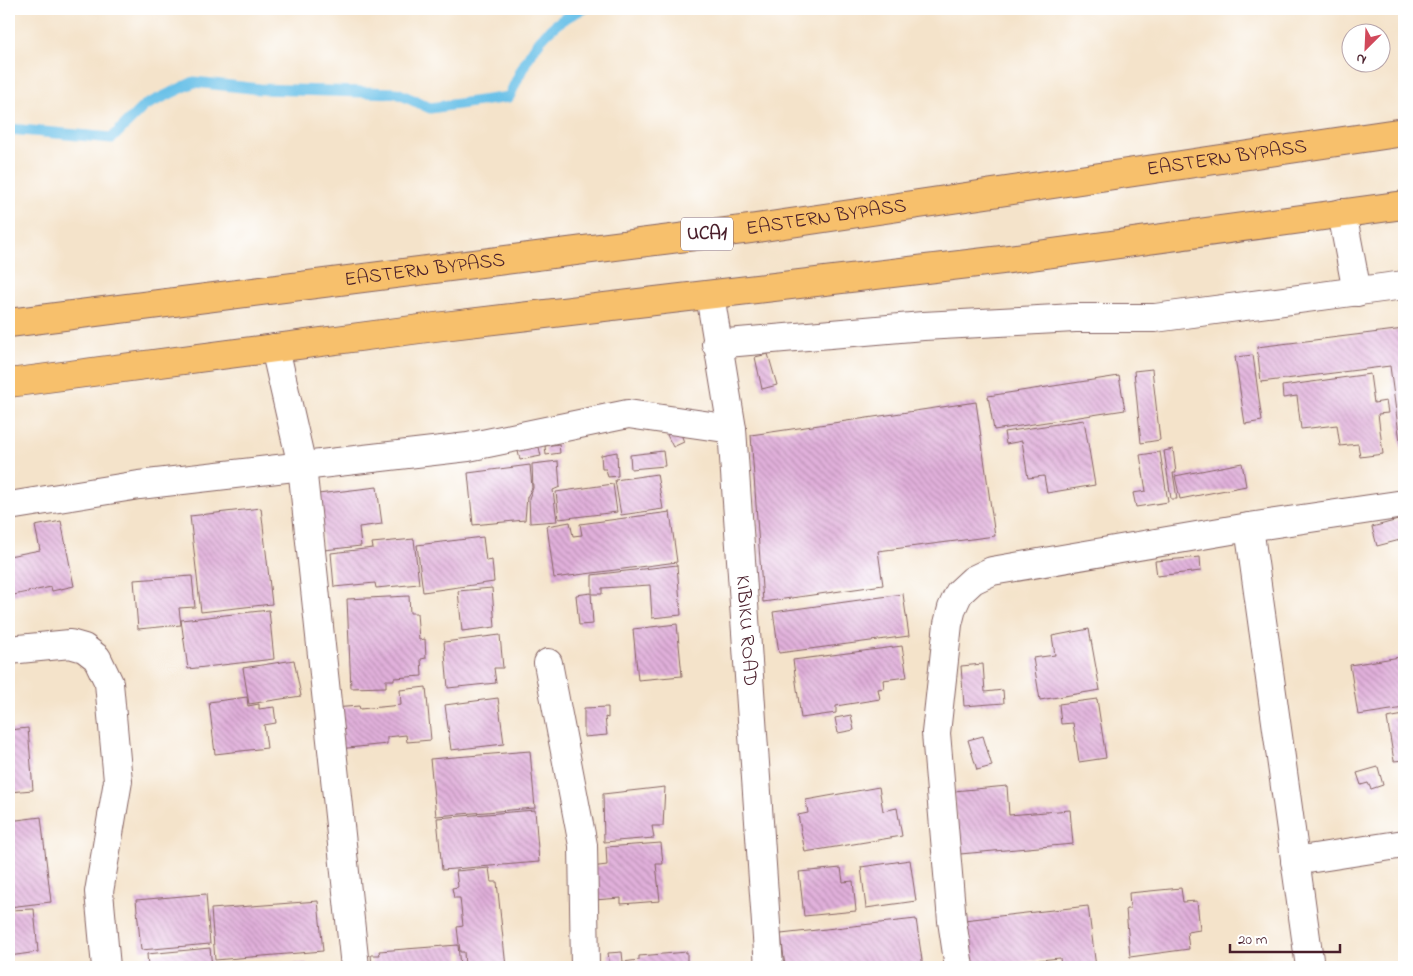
<svg xmlns="http://www.w3.org/2000/svg" width="1413" height="976" viewBox="0 0 1413 976" font-family="'Indie Flower',sans-serif">
	<defs>
		<pattern id="building-back-hatch" width="6" height="6" patternUnits="userSpaceOnUse" patternTransform="scale(1.25)"><rect width="6" height="6" fill="#e1b0db"/><path d="M-1 5l2 2M0 0l6 6M5-1l2 2" fill="none" stroke="#b88fb2"/></pattern>
	</defs>
	<rect width="100%" height="100%" fill="#fff"/>
	<filter id="ink" filterUnits="userSpaceOnUse"><feTurbulence type="fractalNoise" baseFrequency=".02" numOctaves="2"/><feDisplacementMap in="SourceGraphic" scale="10" xChannelSelector="R" yChannelSelector="G"/><feConvolveMatrix kernelMatrix="1 2 1 2 8 2 1 2 1" color-interpolation-filters="sRGB"/></filter>
	<filter id="wash" filterUnits="userSpaceOnUse"><feTurbulence type="fractalNoise" baseFrequency=".0096" numOctaves="4" result="noise"/><feDisplacementMap in="SourceGraphic" scale="20" xChannelSelector="R" yChannelSelector="G"/><feGaussianBlur stdDeviation="1.12" result="paint"/><feColorMatrix in="noise" values="0 0 0 0 0 0 0 0 0 0 0 0 0 0 0 0 0 1.4 0 .05"/><feComposite in="paint" operator="in"/></filter>
	<g filter="url(#wash)">
		<rect width="100%" height="100%" fill="#f4e3ca"/>
		<g fill="none" stroke-linecap="round" stroke-linejoin="round">
			<!-- stream -->
			<path stroke="#6bc1e8" stroke-width="11" d="M9 129 112 138 144 106 194 82 260 89 397 93 430 108 509 97C527 57 540 27 583 9"/>
		</g>
		<g id="blocks">
			<!-- building -->
			<g fill="url(#building-back-hatch)">
				<polygon points="1404,329 1404,472 1390,366 1261,382 1257,347"/>
				<polygon points="768,354 777,385 762,389 755,357"/>
				<polygon points="1253,355 1262,421 1245,424 1235,357"/>
				<polygon points="1152,369 1160,440 1141,443 1134,371"/>
				<polygon points="1370,374 1374,403 1386,401 1388,413 1378,414 1383,454 1360,457 1358,444 1340,446 1337,425 1301,429 1297,396 1283,398 1282,386"/>
				<polygon points="1119,376 1125,410 994,430 988,396"/>
				<polygon points="976,402 995,536 878,551 883,585 763,602 751,435"/>
				<polygon points="1084,420 1095,485 1047,493 1044,476 1028,478 1022,441 1006,444 1004,432"/>
				<polygon points="679,429 684,442 673,447 667,435"/>
				<polygon points="538,443 541,456 520,460 517,447"/>
				<polygon points="559,444 560,453 546,455 545,446"/>
				<polygon points="1173,449 1176,473 1173,473 1177,499 1171,499 1164,451"/>
				<polygon points="663,451 665,466 631,469 630,455"/>
				<polygon points="617,452 618,476 608,477 606,469 602,469 601,455"/>
				<polygon points="1160,452 1168,502 1136,507 1133,493 1146,491 1140,455"/>
				<polygon points="558,461 560,487 553,490 557,521 530,523 529,498 533,488 532,464"/>
				<polygon points="1242,463 1246,486 1180,499 1175,476"/>
				<polygon points="530,465 532,488 527,497 525,520 473,525 468,473"/>
				<polygon points="657,474 663,509 621,515 615,480"/>
				<polygon points="613,484 617,512 559,519 556,492"/>
				<polygon points="377,487 382,524 359,527 361,546 324,550 318,494"/>
				<polygon points="261,508 272,604 201,612 190,516"/>
				<polygon points="670,512 677,562 554,578 547,526 570,522 573,536 582,535 580,524"/>
				<polygon points="1402,519 1404,539 1377,546 1372,527"/>
				<polygon points="61,521 74,586 52,591 51,587 9,596 9,556 40,550 35,526"/>
				<polygon points="483,537 486,561 492,560 494,582 423,592 417,545"/>
				<polygon points="414,539 419,584 376,588 375,583 334,587 331,553 373,548 372,543"/>
				<polygon points="1200,557 1201,571 1157,576 1155,561"/>
				<polygon points="677,565 681,615 652,618 650,585 602,588 602,594 592,594 592,575"/>
				<polygon points="192,576 195,607 179,608 181,625 138,629 134,580"/>
				<polygon points="492,588 495,627 462,631 458,591"/>
				<polygon points="591,593 593,624 579,625 576,595"/>
				<polygon points="903,594 909,636 779,653 773,612"/>
				<polygon points="409,596 410,613 417,613 419,640 425,639 426,658 421,659 422,676 394,678 394,680 386,680 386,687 351,688 347,599"/>
				<polygon points="269,610 274,659 188,669 181,620"/>
				<polygon points="677,624 682,676 638,680 633,629"/>
				<polygon points="1089,629 1100,690 1040,700 1033,658 1055,655 1052,636"/>
				<polygon points="500,635 503,668 494,668 496,683 448,688 444,642"/>
				<polygon points="902,646 907,677 883,680 884,688 878,689 880,699 836,706 836,713 801,718 793,660"/>
				<polygon points="1400,657 1404,680 1404,708 1358,715 1350,665"/>
				<polygon points="294,660 301,696 249,704 243,668"/>
				<polygon points="983,664 985,692 1003,690 1004,703 964,706 961,666"/>
				<polygon points="426,687 431,740 407,742 406,735 387,737 387,744 338,749 333,708 359,706 360,709 401,705 400,690"/>
				<polygon points="247,697 248,706 259,704 259,709 274,707 276,723 264,725 267,748 215,754 209,702"/>
				<polygon points="498,698 504,744 451,750 445,705"/>
				<polygon points="1097,699 1106,758 1079,762 1073,723 1061,724 1059,704"/>
				<polygon points="608,707 608,718 605,717 607,735 584,737 584,708"/>
				<polygon points="851,715 854,730 838,733 835,718"/>
				<polygon points="1404,715 1404,760 1394,761 1387,718"/>
				<polygon points="28,728 33,790 9,792 9,730"/>
				<polygon points="983,736 992,766 977,770 968,740"/>
				<polygon points="530,751 535,808 436,816 430,759"/>
				<polygon points="1378,767 1383,785 1371,789 1368,783 1361,785 1357,773"/>
				<polygon points="1007,786 1009,815 1070,810 1073,844 960,854 954,791"/>
				<polygon points="665,787 663,826 652,826 654,838 604,842 603,794"/>
				<polygon points="879,787 883,811 897,808 902,836 805,852 798,815 808,813 806,800"/>
				<polygon points="535,810 539,862 442,870 437,818"/>
				<polygon points="41,817 51,902 9,907 9,821"/>
				<polygon points="661,843 663,864 656,864 660,901 621,904 621,898 594,900 591,867 607,865 606,847"/>
				<polygon points="910,860 916,901 866,908 861,867"/>
				<polygon points="489,868 491,882 497,882 506,967 465,967 464,952 460,952 457,927 463,926 460,898 454,898 452,888 458,887 456,871"/>
				<polygon points="841,868 843,882 853,881 856,911 804,916 799,872"/>
				<polygon points="1181,888 1183,902 1197,901 1200,930 1187,932 1189,949 1130,957 1126,909 1130,909 1129,893"/>
				<polygon points="206,894 210,944 141,950 136,900"/>
				<polygon points="318,901 323,951 215,960 211,909"/>
				<polygon points="1088,906 1096,967 1061,967 1060,958 970,967 964,920"/>
				<polygon points="34,909 38,952 9,956 9,910"/>
				<polygon points="916,919 923,967 785,967 781,934"/>
				<polygon points="458,945 460,967 372,967 371,955 380,955 379,951"/>
				<polygon points="210,948 212,967 148,967 147,954"/>
				<polygon points="622,952 623,962 639,960 639,956 687,952 687,967 610,967 608,953"/>
				<polygon points="307,963 307,967 250,967 250,966"/>
			</g>
		</g>
	</g>
	<g filter="url(#ink)">
		<use href="#blocks" fill-opacity="0" stroke="#866463" stroke-width="1"/>
		<g fill="none" stroke-linecap="round" stroke-linejoin="round">
			<defs>
				<g id="minor">
					<polyline points="1342,213 1357,292"/>
					<path id="s1" d="M710 295 732 429 769 967"/>
					<polyline points="716,344 923,326 1075,318 1155,318 1404,285"/>
					<polyline points="275,348 302,466 355,967"/>
					<polyline points="9,506 139,485 468,447 628,414 732,429"/>
					<polyline points="1249,527 1310,967"/>
					<polyline points="9,650 70,644 84,648 97,658 109,683 118,781 99,892 106,967"/>
					<polyline points="548,663 583,845 585,967"/>
					<polyline points="1295,861 1404,844"/>
					<polyline points="959,967 952,921 936,733 948,624 952,608 959,593 973,580 992,571 1249,527 1404,504"/>
				</g>
				<g id="major">
					<path id="s2" d="M9 323 750 229 1404 132"/>
					<polyline points="9,383 435,327 1002,260 1404,205"/>
				</g>
			</defs>
			<!-- minor casing -->
			<use href="#minor" stroke="#866463" stroke-width="30"/>
			<!-- major casing -->
			<use href="#major" stroke="#866463" stroke-width="30"/>
			<!-- minor -->
			<use href="#minor" stroke="#fff" stroke-width="28"/>
			<!-- major -->
			<use href="#major" stroke="#f7c06c" stroke-width="28"/>
		</g>
	</g>
	<g text-anchor="middle" dominant-baseline="central" stroke-width="4" stroke-linejoin="round" paint-order="stroke">
		<!-- shield labels -->
		<rect fill="#fff" stroke="#80626b" stroke-width="1" x="681" y="217.5" width="52" height="33" rx="4"/>
		<g font-size="19" font-weight="bold" fill="#4a1f2b">
			<text x="707" y="234">UCA1</text>
		</g>
		<!-- street labels -->
		<g font-size="20" fill="#4a1f2b" stroke="#fff">
			<text stroke="none"><textPath href="#s2" startOffset="1229">EASTERN BYPASS</textPath></text>
			<text stroke="none"><textPath href="#s2" startOffset="824">EASTERN BYPASS</textPath></text>
			<text stroke="none"><textPath href="#s2" startOffset="419">EASTERN BYPASS</textPath></text>
			<text stroke="none"><textPath href="#s1" startOffset="338">KIBIKU ROAD</textPath></text>
		</g>
	</g>
	<!-- margin -->
	<rect width="1413" height="976" fill="none" stroke="#fff" stroke-width="30"/>
	<!-- north arrow -->
	<g transform="translate(1366 48) rotate(204)"><circle r="24" fill="#ffffff" stroke="#b7a5aa"/>
	<path d="M0-4L9 19L0 12L-9 19Z" fill="#d1495b"/>
	<text y="-8" font-size="14" font-weight="bold" text-anchor="middle" fill="#4a1f2b">N</text>
	</g>
	<!-- scale -->
	<path d="M1230 944v8h110v-8" fill="none" stroke="#4a1f2b" stroke-width="2.5"/>
	<text x="1238" y="944" font-size="15" fill="#4a1f2b" stroke="#ffffff" stroke-width="4" paint-order="stroke">20 m</text>
</svg>
